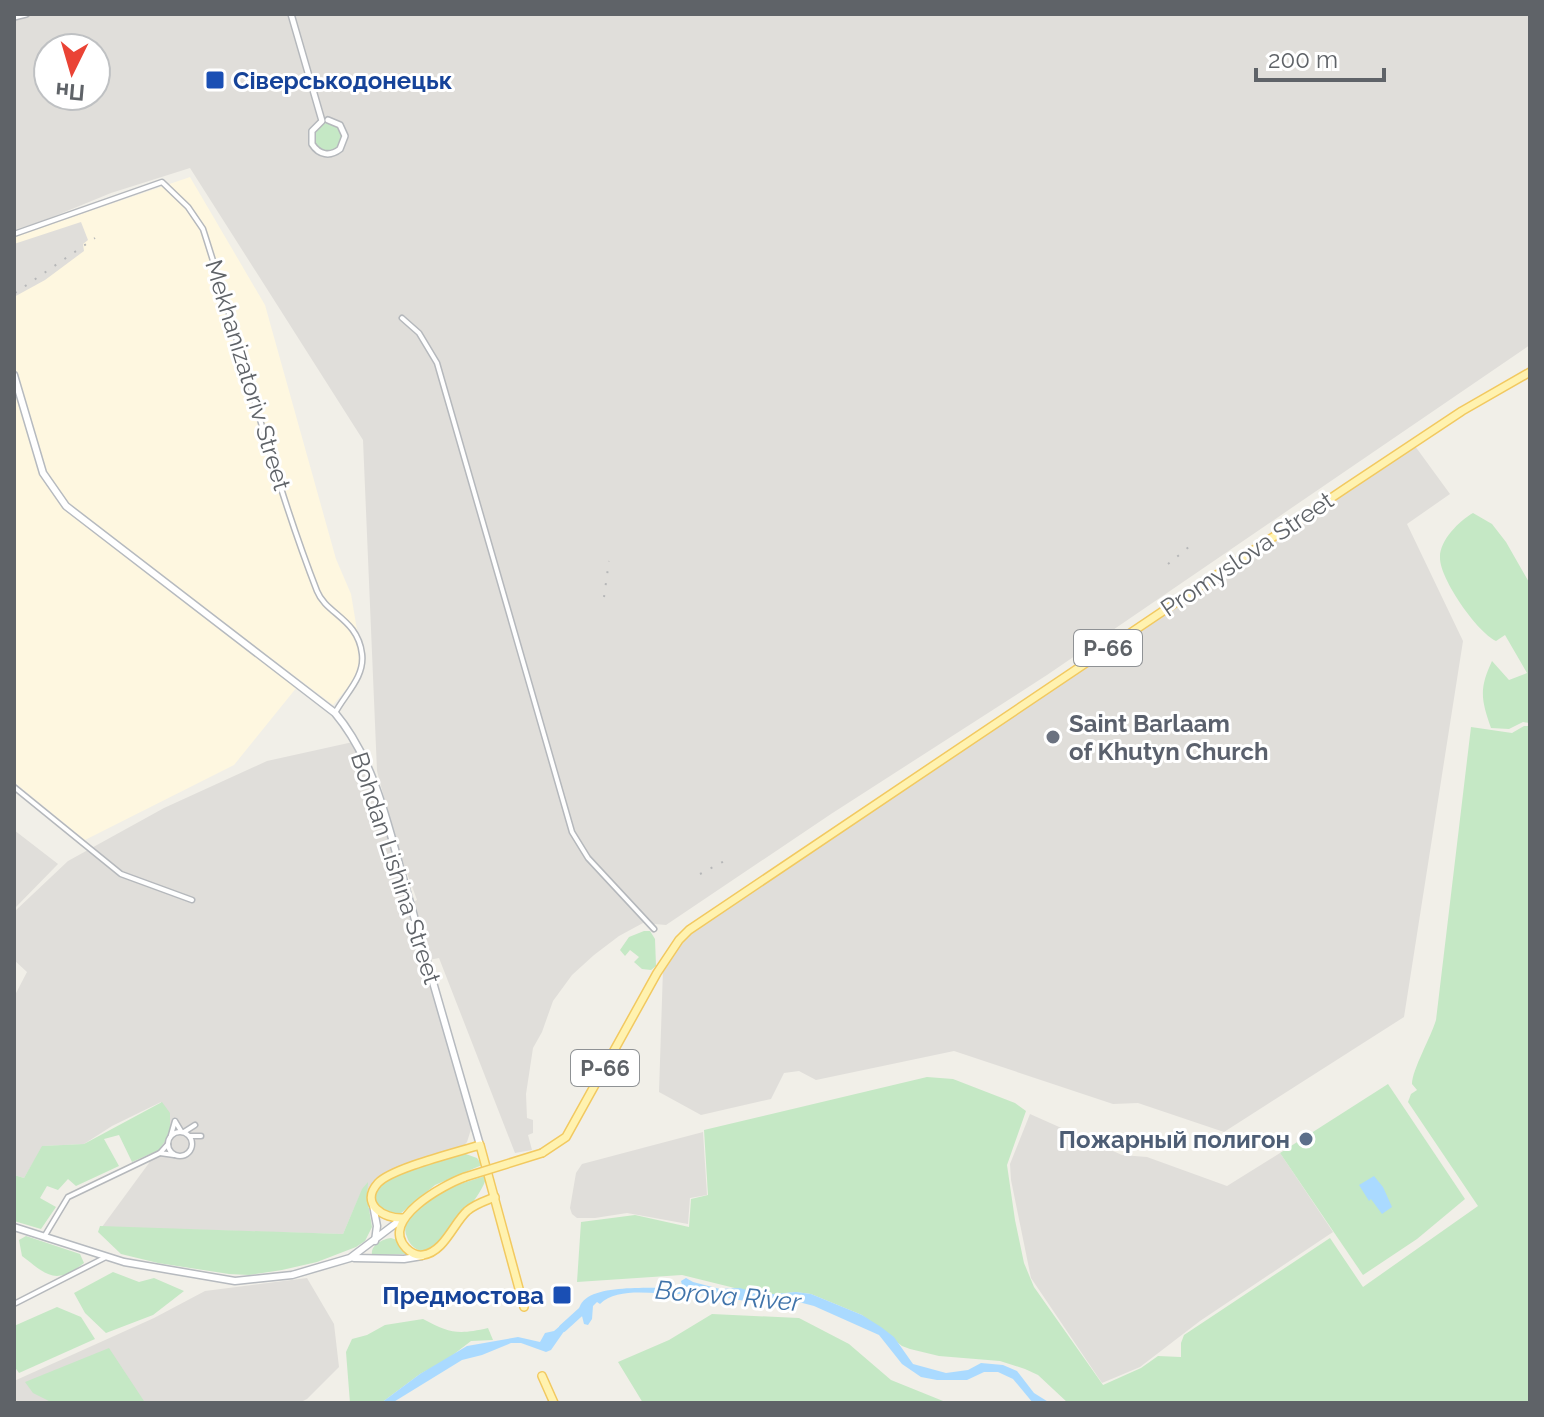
<svg xmlns="http://www.w3.org/2000/svg" width="1544" height="1417" viewBox="0 0 1544 1417" font-family="Raleway,sans-serif">
	<rect width="100%" height="100%" fill="#f1efe8"/>
	<!-- commercial -->
	<g fill="#fef7e0">
		<polygon points="190,177 265,305 336,559 351,594 357,630 359,663 354,680 333,705 70,506 46,471 14,366 14,237"/>
		<polygon points="14,386 42,476 67,512 297,687 234,765 85,840 14,782"/>
	</g>
	<!-- industrial -->
	<g fill="#e0deda" fill-rule="evenodd">
		<path d="M14 14H1530V345L1047 675 831 814 666 925 643 923 619 936 594 955 572 975 553 1001 542 1032 533 1048 526 1094 527 1118 533 1120V1133L528 1135 532 1150 515 1153 439 958 429 960 413 902 417 900 397 846 377 771 363 440 190 168 111 193 45 220 14 230ZM48 48H96V96H48Z"/>
		<polygon points="81,222 88,240 83,244 84,251 45,280 14,297 14,244"/>
		<polygon points="1415,446 1450,494 1407,524 1463,641 1404,1017 1224,1132 1138,1103 1113,1104 954,1051 816,1080 799,1071 784,1073 771,1099 701,1115 659,1092 663,969 685,938"/>
		<polygon points="353,742 374,788 472,1126 467,1142 463,1147 386,1174 364,1193 362,1190 343,1234 102,1227 149,1163 161,1102 112,1126 84,1144 43,1146 24,1178 14,1175 14,997 27,972 14,960 14,912 68,861 164,808 267,761"/>
		<polygon points="14,830 58,864 14,909"/>
		<polygon points="1030,1114 1122,1155 1147,1157 1227,1186 1280,1153 1333,1232 1200,1321 1140,1367 1102,1383 1031,1278 1011,1180 1010,1164"/>
		<polygon points="703,1132 707,1195 690,1198 688,1224 627,1213 595,1218 577,1218 572,1214 570,1208 576,1173 582,1164"/>
		<polygon points="307,1278 334,1324 339,1367 307,1399 299,1403 14,1403 14,1381 154,1318 205,1291"/>
	</g>
	<!-- green -->
	<g fill="#c5e8c5">
		<circle cx="328" cy="137" r="14"/>
		<path d="M1473 513 1492 524 1506 542 1530 584V723L1523 722 1509 729 1491 728C1481 699 1479 689 1492 661L1509 680 1527 673 1505 635 1496 641C1477 632 1440 579 1440 558 1439 541 1459 521 1473 513Z"/>
		<path d="M1524 726H1530V1403H1068L1038 1375 1025 1369 1000 1361 939 1356 910 1349 902 1346 862 1315 811 1294 796 1292 763 1295 682 1275 577 1282 581 1222 635 1215 689 1227 691 1199 708 1195 704 1130 927 1077 953 1079 1015 1103 1026 1111 1007 1165 1015 1220 1024 1263 1034 1287 1103 1385 1141 1368 1158 1356 1181 1357V1343L1184 1335 1330 1238 1363 1287 1478 1206 1408 1102 1411 1094 1417 1090 1412 1084C1412 1070 1431 1037 1436 1020L1471 727 1512 733Z"/>
		<polygon points="644,931 650,931 655,939 656,966 651,970 642,969 634,962 639,957 630,950 625,956 620,950 629,937"/>
		<polygon points="1388,1084 1465,1199 1417,1239 1363,1275 1280,1153"/>
		<polygon points="162,1102 170,1113 170,1129 165,1141 159,1150 132,1162 119,1135 104,1139 119,1166 76,1186 68,1179 58,1190 47,1186 40,1198 56,1207 41,1229 14,1221 14,1175 24,1178 42,1146 84,1144"/>
		<path d="M463 1153 477 1158 482 1165 435 1185 400 1214 388 1215C382 1209 374 1204 374 1195 375 1174 445 1159 463 1153Z"/>
		<path d="M486 1176C487 1191 441 1243 426 1252 417 1251 410 1246 407 1237 394 1203 464 1182 486 1176Z"/>
		<polygon points="368,1182 367,1197 372,1227 365,1241 356,1247 317,1262 282,1270 249,1275 229,1274 158,1263 121,1254 98,1232 100,1226 343,1234 362,1189"/>
		<path d="M26 1236 80 1254 84 1263C55 1286 47 1275 22 1256L19 1240Z"/>
		<path d="M391 1238 397 1240 408 1254 372 1255C370 1245 383 1239 391 1238Z"/>
		<polygon points="113,1272 139,1282 154,1278 184,1291 153,1315 106,1333 85,1313 74,1293"/>
		<polygon points="57,1307 81,1317 95,1339 19,1373 14,1366 14,1326"/>
		<polygon points="712,1314 799,1318 849,1344 891,1380 948,1403 643,1403 618,1362 669,1340"/>
		<path d="M423 1319C449 1333 458 1335 488 1328L493 1340 471 1341 445 1361 420 1374 381 1403H350L346 1352 352 1339 367 1335 385 1325Z"/>
		<polygon points="109,1348 144,1401 141,1403 53,1403 33,1393 25,1382"/>
	</g>
	<!-- water -->
	<g fill="#aadaff">
		<polygon points="1374,1176 1383,1187 1392,1207 1382,1214 1371,1199 1369,1201 1359,1185"/>
		<polygon points="686,1278 693,1282 720,1289 740,1288 763,1295 796,1292 811,1294 862,1315 881,1327 894,1337 913,1364 946,1373 968,1370 981,1363 1003,1365 1017,1371 1034,1393 1050,1403 1033,1403 1013,1379 998,1372 984,1372 967,1380 937,1380 921,1377 902,1364 879,1335 814,1306 791,1300 758,1303 696,1293 685,1297 681,1281"/>
		<path d="M679 1286 681 1294C657 1295 618 1286 600 1304L597 1302 593 1306 592 1319 588 1325 584 1324 582 1316 574 1317 551 1350 546 1352 521 1343H511L482 1355 462 1360 392 1403H381L420 1374 467 1346 518 1337 540 1342 545 1333 554 1331 579 1310C584 1280 657 1291 679 1286Z"/>
	</g>
	<g fill="none" stroke-linecap="round" stroke-linejoin="round">
		<!-- river -->
		<polyline stroke="#aadaff" stroke-width="8" points="563,1328 585,1308"/>
		<defs>
			<g id="minor">
				<path d="M14 234 162 182 188 207 203 229C242 349 271 473 317 591 326 614 358 619 362 654 365 677 345 694 335 713"/>
				<polyline points="402,318 419,333 437,363 572,832 588,858 654,929"/>
				<polyline points="14,787 121,874 192,900"/>
				<circle cx="180" cy="1144" r="12"/>
				<polyline points="184,1132 195,1125"/>
				<polyline points="171,1135 175,1121 181,1131"/>
				<polyline points="190,1136 201,1136"/>
				<polyline points="168,1144 160,1153 174,1155"/>
				<polyline points="44,1237 68,1197 160,1153"/>
				<polyline points="14,1304 106,1257"/>
			</g>
			<g id="tertiary">
				<path d="M291 14 322 121 312 131V144C319 155 330 157 340 149L345 136 340 125 328 120"/>
				<polyline points="14,17 26,14"/>
			</g>
			<g id="secondary">
				<path d="M14 375 43 473 66 506 335 713C378 764 390 837 409 899 433 981 457 1063 480 1145"/>
				<polyline points="373,1205 377,1226 375,1241"/>
				<polyline points="14,1227 124,1262 235,1281 292,1275 350,1258 403,1218"/>
				<polyline points="354,1258 404,1259 422,1256"/>
			</g>
			<g id="primary">
				<polyline points="542,1153 566,1137 657,973 679,940 689,930 1346,488 1462,411 1530,372"/>
				<path d="M465 1177C443 1185 379 1220 406 1248 411 1253 417 1256 423 1255 444 1252 453 1224 467 1211 475 1204 485 1201 495 1197"/>
				<path d="M403 1218C384 1219 359 1204 378 1183 392 1168 458 1152 480 1145L524 1307"/>
				<polyline points="542,1376 554,1403"/>
			</g>
		</defs>
		<!-- minor casing -->
		<use href="#minor" stroke="#b5b8bc" stroke-width="7"/>
		<!-- tertiary casing -->
		<use href="#tertiary" stroke="#b5b8bc" stroke-width="8"/>
		<!-- secondary casing -->
		<use href="#secondary" stroke="#b6babf" stroke-width="9"/>
		<!-- primary casing -->
		<use href="#primary" stroke="#f2c960" stroke-width="10"/>
		<!-- minor -->
		<use href="#minor" stroke="#fff" stroke-width="4"/>
		<!-- tertiary -->
		<use href="#tertiary" stroke="#fff" stroke-width="5"/>
		<!-- secondary -->
		<use href="#secondary" stroke="#fff" stroke-width="6"/>
		<!-- primary -->
		<use href="#primary" stroke="#fff2af" stroke-width="7"/>
		<!-- rail -->
		<g stroke="#b6b7b8" stroke-width="2" stroke-dasharray="2 10" stroke-linecap="butt">
			<polyline points="15,293 95,238"/>
			<polyline points="1168,564 1195,542"/>
			<polyline points="604,597 609,561"/>
			<polyline points="700,874 730,858"/>
		</g>
		<defs>
			<polyline id="primary-bridge" points="465,1177 542,1153"/>
		</defs>
		<!-- primary-bridge casing -->
		<use href="#primary-bridge" stroke="#f2c960" stroke-width="10" stroke-linecap="butt"/>
		<!-- primary-bridge -->
		<use href="#primary-bridge" stroke="#fff2af" stroke-width="7"/>
	</g>
	<!-- markers -->
	<g fill="#1a4fb4" stroke="#fff" stroke-width="3">
		<rect x="205" y="70" width="20" height="20" rx="4"/>
		<rect x="552" y="1285" width="20" height="20" rx="4"/>
	</g>
	<circle fill="#6b7280" stroke="#fff" stroke-width="3" cx="1053" cy="737" r="8"/>
	<circle fill="#5c6f8a" stroke="#fff" stroke-width="3" cx="1306" cy="1139" r="8"/>
	<g text-anchor="middle" dominant-baseline="central" stroke-width="6" stroke-linejoin="round" paint-order="stroke">
		<!-- shield labels -->
		<g fill="#fff" stroke="#8f9295" stroke-width="2">
			<rect x="1074" y="630" width="68" height="36" rx="6"/>
			<rect x="571" y="1050" width="68" height="36" rx="6"/>
		</g>
		<g font-size="22" font-weight="bold" fill="#5f6368">
			<text x="1108" y="648">Р-66</text>
			<text x="605" y="1068">Р-66</text>
		</g>
		<!-- transit labels -->
		<g font-size="24" font-weight="bold" fill="#164399" stroke="#fff" text-anchor="start">
			<text x="233" y="80">Сіверськодонецьк</text>
			<text x="544" y="1295" text-anchor="end">Предмостова</text>
		</g>
		<!-- street labels -->
		<g font-size="24" fill="#5f6368" stroke="#fff">
			<text transform="translate(248 375) rotate(73)">Mekhanizatoriv Street</text>
			<text transform="translate(1247 554) rotate(-34)">Promyslova Street</text>
			<text transform="translate(396 868) rotate(72)">Bohdan Lishina Street</text>
		</g>
		<!-- worship labels -->
		<g font-size="24" font-weight="bold" fill="#5b616d" stroke="#fff" text-anchor="start">
			<text x="1069" y="723">Saint Barlaam<tspan x="1069" dy="28">of Khutyn Church</tspan></text>
		</g>
		<!-- service labels -->
		<g font-size="24" font-weight="bold" fill="#4e5e75" stroke="#fff" text-anchor="end">
			<text x="1290" y="1139">Пожарный полигон</text>
		</g>
		<!-- water labels -->
		<g font-size="26" font-style="italic" fill="#4174aa" stroke="#fff">
			<text transform="translate(728 1296) rotate(5)">Borova River</text>
		</g>
	</g>
	<!-- border -->
	<rect width="1544" height="1417" fill="none" stroke="#5f6368" stroke-width="32"/>
	<!-- north arrow -->
	<g transform="translate(72 72) rotate(185)"><circle r="38" fill="#ffffff" stroke="#bfc1c3" stroke-width="2"/>
	<path d="M0-6L14 30L0 20L-14 30Z" fill="#ea4335"/>
	<text y="-12" font-size="22" font-weight="bold" text-anchor="middle" fill="#5f6368">Пн</text>
	</g>
	<!-- scale -->
	<path d="M1256 68v12h128v-12" fill="none" stroke="#5f6368" stroke-width="4"/>
	<text x="1268" y="68" font-size="24" fill="#5f6368" stroke="#ffffff" stroke-width="6" paint-order="stroke">200 m</text>
</svg>
